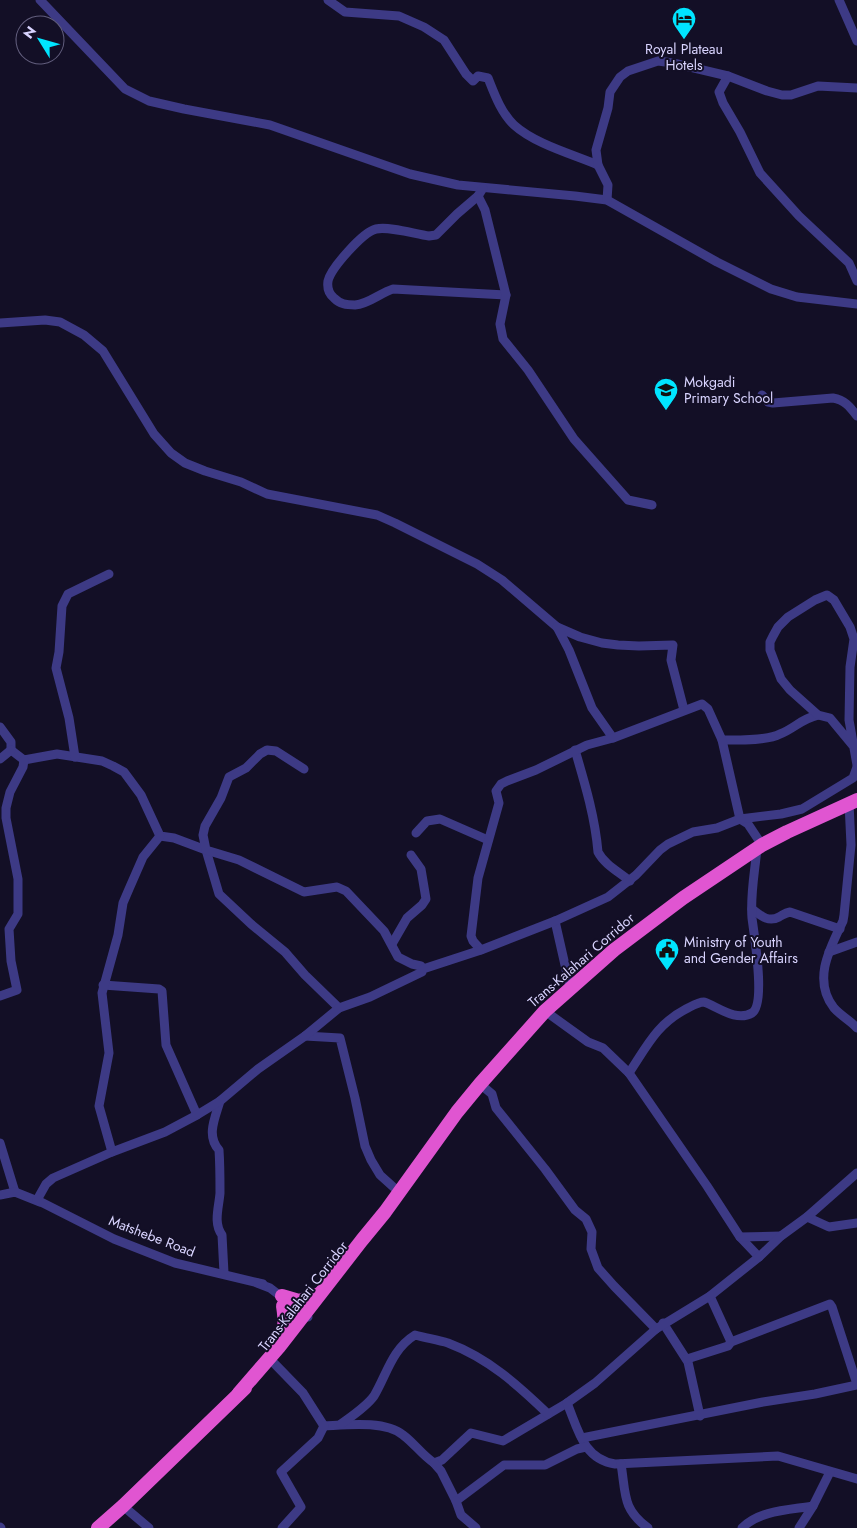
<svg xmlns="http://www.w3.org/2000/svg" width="857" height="1528" viewBox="0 0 857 1528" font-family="Jost,sans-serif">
	<rect width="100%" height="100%" fill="#130f26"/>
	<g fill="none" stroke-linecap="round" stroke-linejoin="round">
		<!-- minor -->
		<g stroke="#3d3a85" stroke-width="9">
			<polyline points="40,0 125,89 149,101 184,109 270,125 410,174 458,185 575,196 607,200 717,262 771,289 797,297 857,304"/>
			<path d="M328 0 345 12 399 16 424 27 444 40 466 74 473 81 478 76 488 78C494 93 501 113 514 125 535 144 572 154 598 165"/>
			<polyline points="839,0 857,41"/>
			<polyline points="728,76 719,92 723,103 740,132 760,173 799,216 849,263 857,281"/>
			<path d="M483 188 478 196 457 214 436 235 429 236C415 234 389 226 376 229 363 232 331 268 328 281 327 288 329 294 334 298 340 304 346 305 355 305 369 304 380 293 393 289L506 295"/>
			<polyline points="478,196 485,210 506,295 500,324 503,339 528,370 574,439 628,500 652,505"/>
			<polyline points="607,200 608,185 598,165 596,150 608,108 610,92 620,77 628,71 658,61 673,63 728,76 767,91 782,95 791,95 818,86 857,88"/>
			<polyline points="0,323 45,320 60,322 84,335 103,351 154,434 171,453 185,463 205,471 241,482 267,494 377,515 395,523 477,564 502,580 557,627 580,637 602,643 618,645 639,646 673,645 671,660 684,710"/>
			<path d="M762 395 768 402 773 403 833 398C845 400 850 407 857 416"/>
			<polyline points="557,627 569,650 592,708 613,738"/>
			<polyline points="0,727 11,742 11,750"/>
			<path d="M722 740C737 740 767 741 780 734 795 728 801 719 818 715"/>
			<polyline points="854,747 830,718 818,715 790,690 781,679 770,650 770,642 773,636 778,627 788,617 815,600 827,595 834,600 850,627 854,639 850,667 849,720 857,765"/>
			<polyline points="11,750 24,760 57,754 102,761 113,766 124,772 141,795 160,836 174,838 206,850 219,894 251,924 285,952 305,975 339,1008"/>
			<path d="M575 750C585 784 595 817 598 852 604 864 619 872 630 881"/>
			<polyline points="75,757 69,718 56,668 59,652 62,606 68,594 109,574"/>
			<polyline points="0,759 11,750"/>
			<polyline points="304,769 276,751 267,750 260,754 246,768 229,777 221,798 205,826 203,835 206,850 239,860 304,892 337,887 346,891 384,931 398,957 412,964 421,966 423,969"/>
			<path d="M849 803 851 845 844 915 843 921C830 948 812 980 834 1008 841 1016 851 1021 857 1028"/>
			<polyline points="416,833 427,821 440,819 488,840"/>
			<path d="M752 909C760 915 768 923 779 917 783 915 785 913 790 912L840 929"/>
			<polyline points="555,921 570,987"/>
			<polyline points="392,944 407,918 422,905 426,899 421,869 411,855"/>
			<polyline points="481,950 473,941 471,936 478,878 499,803 496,791 501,784 507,781 536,770 587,745 613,738 702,704 708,709 722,740 740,819 748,824 762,845"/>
			<polyline points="829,952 857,942"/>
			<polyline points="103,985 159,989 162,991 166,1045 197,1115"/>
			<polyline points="0,996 17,990 11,961 9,929 18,914 18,879 6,818 6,808 10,792 23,767 24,760"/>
			<polyline points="545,1011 588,1042 603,1048 629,1073 707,1186 740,1237 759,1257"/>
			<polyline points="305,1036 340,1038 355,1098 365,1146 371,1160 380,1175 400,1193"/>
			<path d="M629 1073C647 1046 657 1024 686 1009 692 1006 698 1002 704 1002 718 1007 736 1022 752 1013 766 1004 754 935 752 918 750 895 755 871 757 848"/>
			<polyline points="480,1084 492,1094 496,1108 545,1169 575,1210 586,1219 592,1232 591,1249 598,1268 614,1286 656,1329"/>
			<path d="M220 1101C215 1118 206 1136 219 1150 220 1164 220 1179 220 1193 219 1207 213 1223 222 1235L224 1273"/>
			<polyline points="0,1143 15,1192"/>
			<polyline points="112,1152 99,1106 109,1053 102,993 118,935 123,903 129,889 143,857 160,836"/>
			<polyline points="0,1195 15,1192 40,1202"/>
			<polyline points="807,1217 829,1227 857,1223"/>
			<polyline points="740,1237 781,1236"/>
			<polyline points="257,1283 270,1288 308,1317"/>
			<polyline points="263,1284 175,1263 114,1239 37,1200 46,1184 53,1178 112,1152 165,1132 197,1115 220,1101 258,1069 305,1036 339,1008 370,997 422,972 423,969 481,950 555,921 608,897 636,875 660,850 668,844 693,832 717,828 740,819 781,814 802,809 853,778 857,767"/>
			<polyline points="710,1296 731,1342"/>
			<polyline points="663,1323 688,1362 700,1416"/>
			<path d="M269 1358 303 1393 324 1426C345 1425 385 1420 403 1435 414 1443 422 1455 434 1463L442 1460 471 1433 503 1441 567 1403 595 1383 656 1329 710 1296 759 1257 781 1236 807 1217 857 1173"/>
			<polyline points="687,1359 728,1346 731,1342 830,1304 832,1307 857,1384"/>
			<path d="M567 1403C578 1429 583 1459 615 1464L778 1456 857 1479"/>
			<path d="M341 1424C352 1416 366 1407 374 1396 387 1374 392 1349 415 1335 426 1338 438 1340 448 1343 488 1358 518 1385 548 1414"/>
			<polyline points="582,1438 763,1402 815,1394 857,1385"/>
			<polyline points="434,1463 441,1471 456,1501 504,1465 545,1465 577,1449 586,1447"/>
			<path d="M621 1464C626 1494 622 1509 648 1528"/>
			<polyline points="456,1501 461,1515 476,1528"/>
			<polyline points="123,1506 149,1528"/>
			<polyline points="0,1527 1,1528"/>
			<polyline points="282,1528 301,1507 281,1472 318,1438 324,1426"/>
			<path d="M742 1528C760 1510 789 1510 813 1506"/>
			<polyline points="799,1528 813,1506 830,1472"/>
		</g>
		<!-- trunk -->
		<g stroke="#e055d1" stroke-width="14">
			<polyline points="282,1296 299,1301 319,1294"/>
			<path d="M279 1340C286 1328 285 1319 283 1306"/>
			<polyline points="239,1393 279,1347 362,1240 385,1212 457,1112 480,1084 545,1011 614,950 683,898 762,845 787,832 857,800"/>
			<polyline points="98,1528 123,1506 245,1388"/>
		</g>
	</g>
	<!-- icons -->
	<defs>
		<symbol id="hotel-pin" viewBox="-11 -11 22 30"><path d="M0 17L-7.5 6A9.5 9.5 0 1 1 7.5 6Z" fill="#00e5ff" stroke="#130f26"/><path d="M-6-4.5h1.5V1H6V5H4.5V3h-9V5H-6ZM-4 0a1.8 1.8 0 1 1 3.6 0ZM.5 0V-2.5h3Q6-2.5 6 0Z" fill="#111"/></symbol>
		<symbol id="school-pin" viewBox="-11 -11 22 30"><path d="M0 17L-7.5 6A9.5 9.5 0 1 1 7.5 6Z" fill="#00e5ff" stroke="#130f26"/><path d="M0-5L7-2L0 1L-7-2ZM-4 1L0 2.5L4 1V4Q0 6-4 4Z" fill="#111"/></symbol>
		<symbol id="civic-pin" viewBox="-11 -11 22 30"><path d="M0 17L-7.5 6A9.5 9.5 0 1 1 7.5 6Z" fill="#00e5ff" stroke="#130f26"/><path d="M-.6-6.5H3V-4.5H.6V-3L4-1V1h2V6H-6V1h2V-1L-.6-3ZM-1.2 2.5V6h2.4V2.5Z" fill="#111"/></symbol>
	</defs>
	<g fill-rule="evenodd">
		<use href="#hotel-pin" x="670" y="5" width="28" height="38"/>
		<use href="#school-pin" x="652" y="376" width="28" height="38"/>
		<use href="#civic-pin" x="653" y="936" width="28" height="38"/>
	</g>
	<g text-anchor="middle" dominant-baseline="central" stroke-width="4" stroke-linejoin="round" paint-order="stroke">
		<!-- poi labels -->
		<g font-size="14" fill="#d9d4ff" stroke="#130f26" text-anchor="start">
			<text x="684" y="49" text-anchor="middle">Royal Plateau<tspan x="684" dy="16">Hotels</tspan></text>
			<text x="684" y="382">Mokgadi<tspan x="684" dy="16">Primary School</tspan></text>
			<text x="684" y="942">Ministry of Youth<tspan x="684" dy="16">and Gender Affairs</tspan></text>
		</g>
		<!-- street labels -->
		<g font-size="14" fill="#d9d4ff" stroke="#130f26">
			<text transform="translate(581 960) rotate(-41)">Trans-Kalahari Corridor</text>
			<text transform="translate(152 1236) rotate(21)">Matshebe Road</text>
			<text transform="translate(303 1296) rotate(-52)">Trans-Kalahari Corridor</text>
		</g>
	</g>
	<!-- north arrow -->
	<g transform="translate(40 40) rotate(307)"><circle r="24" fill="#130f26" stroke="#625e7d"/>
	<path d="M0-4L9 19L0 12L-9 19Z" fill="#00e5ff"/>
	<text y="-8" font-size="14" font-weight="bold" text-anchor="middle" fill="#d9d4ff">N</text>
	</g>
</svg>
